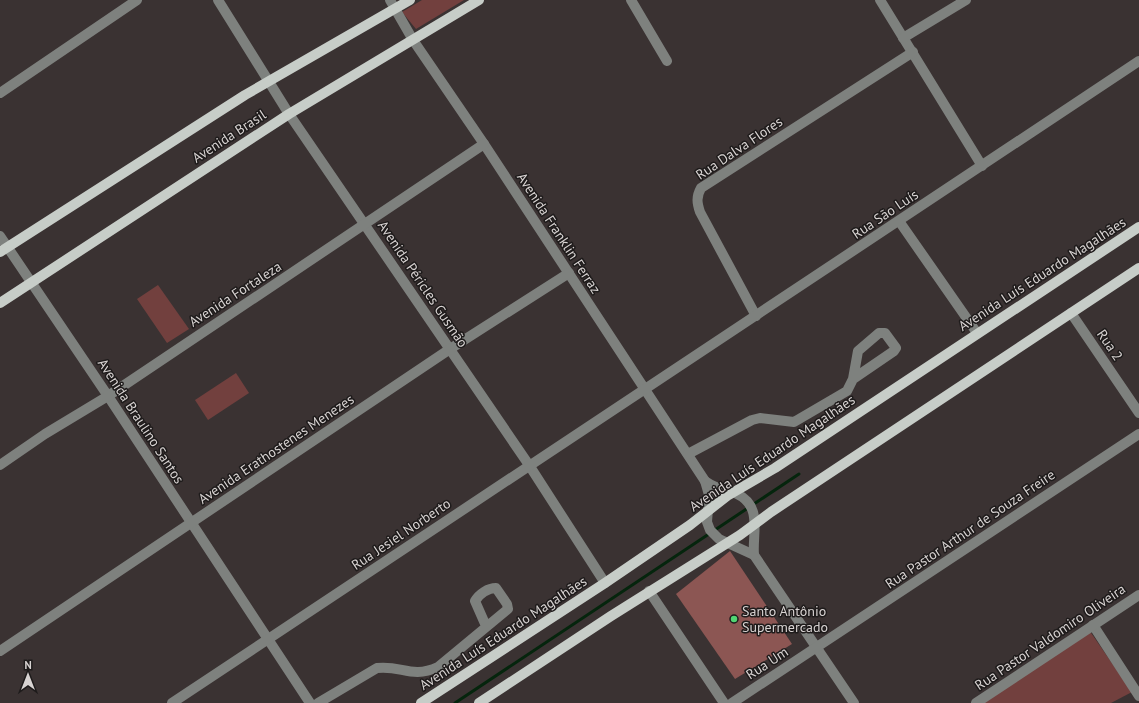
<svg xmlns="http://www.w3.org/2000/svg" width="1139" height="703" viewBox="0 0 1139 703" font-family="'PT Sans',sans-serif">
	<rect width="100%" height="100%" fill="#3a3232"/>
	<!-- green -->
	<g fill="#72403e">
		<polygon points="422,0 464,0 416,29 402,12"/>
		<polygon points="158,285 189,329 167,343 137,299"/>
		<polygon points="236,373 249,393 208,420 195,400"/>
		<polygon points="1089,630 1132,692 1111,703 981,703"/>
	</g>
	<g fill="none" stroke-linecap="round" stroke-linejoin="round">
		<!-- stream -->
		<polyline stroke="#05250d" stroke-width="3" points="455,703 799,474"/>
	</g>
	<!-- building -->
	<polygon fill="#8c5653" points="730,551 792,644 735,679 676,594"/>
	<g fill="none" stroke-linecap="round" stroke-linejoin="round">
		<!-- minor -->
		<g stroke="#7e817e" stroke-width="10">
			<polyline points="218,0 289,114 529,465 605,583"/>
			<polyline points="390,0 413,40 484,144 705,481 709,495 707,522 710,530 719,539 754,555 854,703"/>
			<polyline points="631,0 667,61"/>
			<polyline points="880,0 982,166"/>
			<polyline points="903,38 966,0"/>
			<polyline points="0,93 137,0"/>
			<polyline points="899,221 977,333"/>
			<polyline points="0,236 108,396 310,703"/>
			<polyline points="1071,313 1139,413"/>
			<path d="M756 316 700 212C697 203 696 197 701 188L913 52"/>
			<polyline points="688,454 752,420 760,418 794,422 847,391 853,379 858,351 879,333 885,333 896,348 894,351 853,379"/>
			<polyline points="0,465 45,434 108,396 484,144"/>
			<path d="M705 481C718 490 725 489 737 494 763 506 752 534 754 555"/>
			<polyline points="649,591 724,703"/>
			<polyline points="1093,625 1139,696"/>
			<polyline points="0,651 450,349 569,273"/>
			<polyline points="172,703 1139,61"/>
			<path d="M318 703 377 668C402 665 411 679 438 667L508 609 507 604 496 588C488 588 479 594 475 601L486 626"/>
			<polyline points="732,703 1139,434"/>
			<polyline points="976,703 1139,595"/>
		</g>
		<!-- major -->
		<g stroke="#c7cdc8" stroke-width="10">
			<polyline points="0,252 245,95 410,0"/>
			<polyline points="0,303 289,114 479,0"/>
			<polyline points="421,703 605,583 690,525 727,496 775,468 1139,227"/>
			<polyline points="479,703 611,616 740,535 771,512 1139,268"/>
		</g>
	</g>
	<!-- markers -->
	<circle fill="#51d673" stroke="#1e1b1b" stroke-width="1.5" cx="734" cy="619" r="4"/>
	<g text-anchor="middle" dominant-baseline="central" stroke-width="3" stroke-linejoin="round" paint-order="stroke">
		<!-- street labels -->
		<g font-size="14" fill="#d8d3d2" stroke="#1e1b1b">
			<text transform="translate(229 136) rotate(-33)">Avenida Brasil</text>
			<text transform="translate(739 148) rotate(-34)">Rua Dalva Flores</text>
			<text transform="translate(885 214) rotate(-34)">Rua São Luís</text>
			<text transform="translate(559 233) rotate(57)">Avenida Franklin Ferraz</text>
			<text transform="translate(1042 274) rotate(-33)">Avenida Luís Eduardo Magalhães</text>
			<text transform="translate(423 284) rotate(56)">Avenida Péricles Gusmão</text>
			<text transform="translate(235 294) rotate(-33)">Avenida Fortaleza</text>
			<text transform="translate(1110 345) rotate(56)">Rua 2</text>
			<text transform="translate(141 421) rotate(57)">Avenida Braulino Santos</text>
			<text transform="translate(276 449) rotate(-34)">Avenida Erathostenes Menezes</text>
			<text transform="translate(772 453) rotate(-34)">Avenida Luís Eduardo Magalhães</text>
			<text transform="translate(970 529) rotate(-34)">Rua Pastor Arthur de Souza Freire</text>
			<text transform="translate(401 534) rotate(-34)">Rua Jesiel Norberto</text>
			<text transform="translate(503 633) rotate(-33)">Avenida Luís Eduardo Magalhães</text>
			<text transform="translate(1050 637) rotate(-34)">Rua Pastor Valdomiro Oliveira</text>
			<text transform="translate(767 663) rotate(-33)">Rua Um</text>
		</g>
		<!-- poi labels -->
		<g font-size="14" fill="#d8d3d2" stroke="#1e1b1b" text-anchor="start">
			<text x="742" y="611">Santo Antônio<tspan x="742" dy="16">Supermercado</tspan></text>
		</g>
	</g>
	<!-- north arrow -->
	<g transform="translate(28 675)" stroke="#1e1b1b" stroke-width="3" paint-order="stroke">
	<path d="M0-3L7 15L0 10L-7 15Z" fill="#d8d3d2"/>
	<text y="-6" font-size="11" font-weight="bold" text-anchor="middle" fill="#d8d3d2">N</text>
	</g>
</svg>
